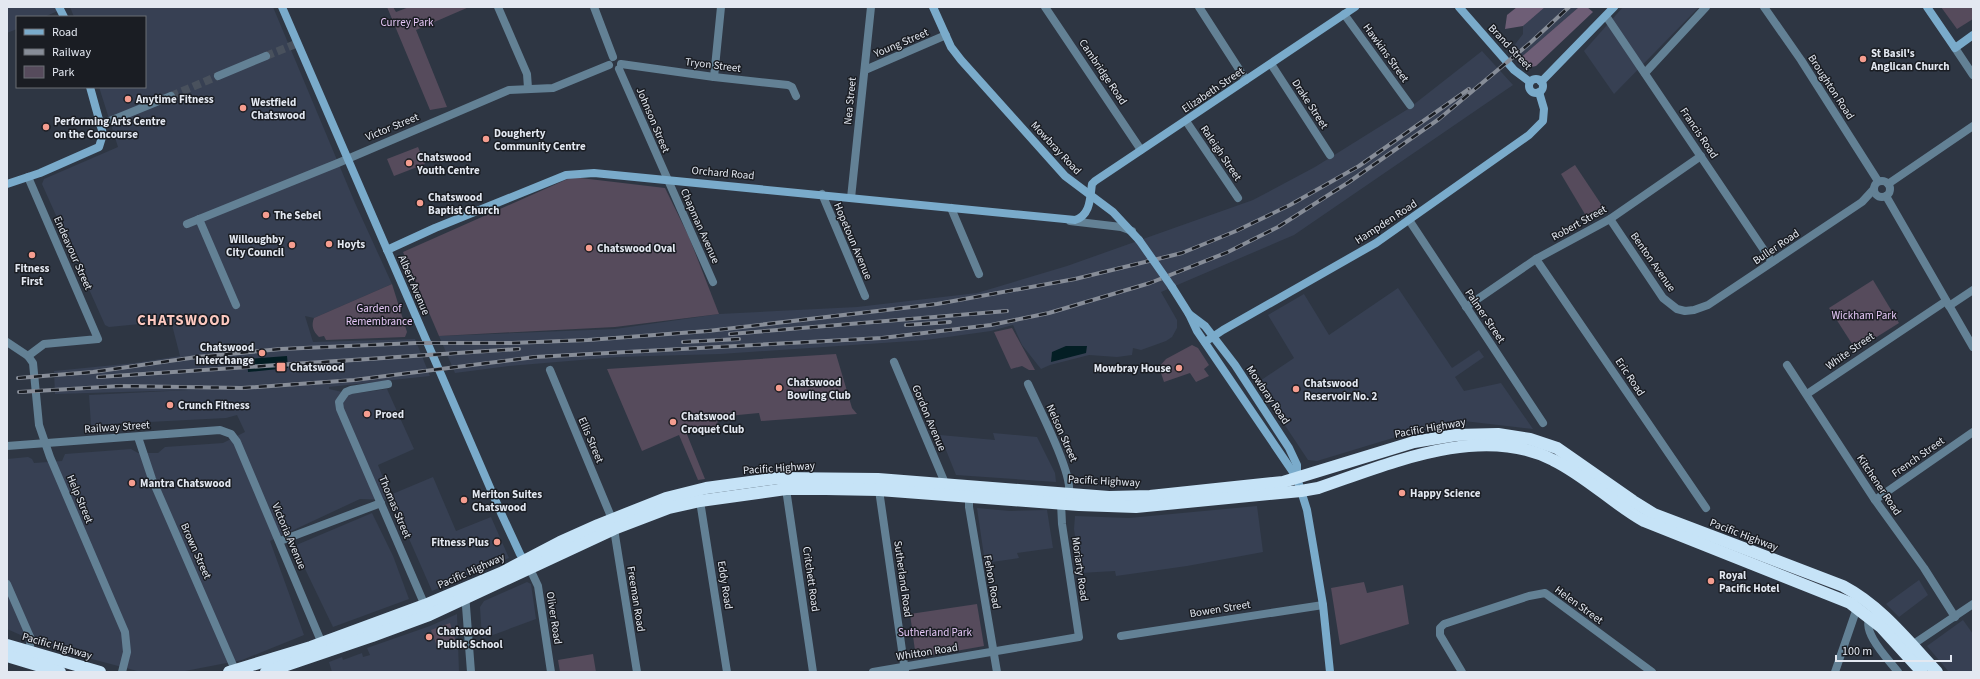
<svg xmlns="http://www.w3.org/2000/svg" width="1980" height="679" viewBox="0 0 1980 679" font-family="'Source Sans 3',sans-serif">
	<rect width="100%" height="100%" fill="#2e3643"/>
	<!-- built -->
	<g fill="#374053">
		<polygon points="7,7 67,7 44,17 17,17 17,29 7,33"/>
		<polygon points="70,7 273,7 355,203 392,284 314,318 305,316 313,342 415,339 430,376 329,387 329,389 351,394 387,389 414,449 378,465 390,495 433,477 456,531 491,517 509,558 432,591 392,500 360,499 270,541 304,635 242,660 180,672 141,672 50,648 7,629 7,459 28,457 32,459 34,463 62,461 65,454 131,449 138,453 158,453 165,447 223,443 245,432 237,415 226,418 91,425 89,395 189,390 55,394 54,371 135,363 180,356 171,321 109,327 105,325 42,184 44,179 118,147 99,87 145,87 145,17 74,17"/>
		<polygon points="1545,7 1579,7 1518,60 1510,51 1523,34 1523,26"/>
		<polygon points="1623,7 1699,7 1614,94 1584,51"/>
		<polygon points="1482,51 1513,85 1294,235 1161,292 1177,320 1177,328 1172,337 1166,341 1141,350 1133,348 1132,355 1117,357 1089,355 1050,365 1041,369 1022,345 1013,325 991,331 926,340 720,354 617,357 509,366 455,373 439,336 615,329 719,314 857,307 977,293 1067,266 1253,200 1315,167 1408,109"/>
		<polygon points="1398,288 1452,368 1479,350 1484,357 1455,377 1464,391 1501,383 1533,429 1464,421 1467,426 1406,434 1317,461 1308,460 1257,383 1294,358 1268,315 1304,294 1329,335"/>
		<polygon points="993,433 1037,437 1055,473 1056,482 956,475 940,435 995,440"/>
		<polygon points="1257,506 1263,552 1187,566 1116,576 1115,571 1080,573 1074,529 1075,516 1129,518"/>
		<polygon points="977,508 1010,511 1047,510 1053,548 1017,553 1019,558 985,563"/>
		<polygon points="372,513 393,556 409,599 333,627 294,546"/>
		<polygon points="1919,580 1928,595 1899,617 1886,604"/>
		<polygon points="527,582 531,584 536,619 482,639 480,607 484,601"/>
		<polygon points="457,614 459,672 332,672 329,662 342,657 343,660 362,653 363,657 370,655 367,648 430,626"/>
		<polygon points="1963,620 1973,634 1973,672 1949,672 1927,646"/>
	</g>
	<!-- green -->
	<g fill="#564b5c">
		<polygon points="387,7 393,7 396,12 409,7 469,7 416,30 447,107 430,110"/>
		<polygon points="1941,7 1973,7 1973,19 1957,29"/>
		<polygon points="418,147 425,164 394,176 387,159"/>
		<polygon points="1575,165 1603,207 1586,216 1561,174"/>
		<polygon points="572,177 665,188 689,237 719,314 615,327 439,336 403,252"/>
		<polygon points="1873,280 1899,323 1856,350 1829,308"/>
		<path d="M392 284 407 332 405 337 326 340 324 336 319 337C313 331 311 326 314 318Z"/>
		<polygon points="1012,328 1035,370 1029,370 1022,366 1011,369 994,332"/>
		<polygon points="1192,345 1198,348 1209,365 1204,369 1209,376 1196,382 1190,373 1164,382 1159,367 1166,359"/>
		<polygon points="836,354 852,408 857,414 761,421 759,413 717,417 718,428 686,432 705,479 698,480 679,435 642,451 607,369"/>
		<polygon points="1364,582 1367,593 1403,585 1409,624 1340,645 1331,588"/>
		<polygon points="977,604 984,646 916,658 910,614"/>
		<polygon points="450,623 456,642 438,649 431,630"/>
		<polygon points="593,654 596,672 560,672 558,660"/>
	</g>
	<!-- forest -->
	<g fill="#6e5e76">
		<polygon points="1517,7 1545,7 1523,26 1505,29 1507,15"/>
		<path d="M1579 7H1587L1593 12 1536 66C1528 68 1523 67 1518 60Z"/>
	</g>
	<!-- water -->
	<g fill="#031e24">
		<polygon points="1066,346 1087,346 1086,353 1051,362 1052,352"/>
		<polygon points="287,356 288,368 248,372 247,359"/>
	</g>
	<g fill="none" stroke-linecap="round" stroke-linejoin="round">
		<!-- street-tunnel -->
		<g stroke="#49515d" stroke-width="8" stroke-dasharray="8 4" stroke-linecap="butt">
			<polyline points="266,56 298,43"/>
			<polyline points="171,96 218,76"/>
		</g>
		<!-- street -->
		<g stroke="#638195" stroke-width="8">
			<polyline points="498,7 527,74 528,88"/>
			<polyline points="594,7 613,57"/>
			<polyline points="1045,7 1141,150"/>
			<polyline points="1199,7 1246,80"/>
			<polyline points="1764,7 1801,60 1878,181"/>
			<polyline points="1344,14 1410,105"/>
			<polyline points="1606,16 1772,262"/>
			<polyline points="1955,48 1973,75"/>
			<polyline points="621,64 714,77 788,85 792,87 796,96"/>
			<polyline points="1271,64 1330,155"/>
			<polyline points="619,69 713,282"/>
			<polyline points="865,70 946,35"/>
			<polyline points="1645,73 1706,7"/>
			<polyline points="218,76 266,56"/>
			<polyline points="714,77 721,7"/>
			<polyline points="1186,121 1238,198"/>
			<polyline points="100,125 171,96"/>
			<polyline points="28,177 98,339 44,344 28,356"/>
			<circle cx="1882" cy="189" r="8"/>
			<polyline points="1888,184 1973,126"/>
			<polyline points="822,194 865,296"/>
			<polyline points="1886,196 1973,347"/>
			<polyline points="851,198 871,7"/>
			<polyline points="951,208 979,274"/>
			<polyline points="199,219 236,305"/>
			<polyline points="1610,219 1663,298 1677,309 1685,311 1694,310 1708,305 1862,202 1873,190"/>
			<polyline points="1409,220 1543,423"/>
			<polyline points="1070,221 1121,227 1132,231"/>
			<polyline points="187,224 338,163 509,90 553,88 609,65"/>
			<polyline points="1536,259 1706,508"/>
			<polyline points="1949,306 1973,290"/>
			<polyline points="1466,307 1536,259 1610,219 1701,156"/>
			<polyline points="7,342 28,356 33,363 39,425 50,457 125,632 127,652 122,672"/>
			<polyline points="894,362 945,483"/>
			<polyline points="1787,365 1875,500 1924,568 1955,617"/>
			<polyline points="550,370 612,519"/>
			<polyline points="388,384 351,390 346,392 339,402 340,409 426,608"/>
			<path d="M1028 384C1038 406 1072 472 1069 492"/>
			<polyline points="1807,394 1946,301"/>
			<polyline points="138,437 152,479 236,672"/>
			<polyline points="7,446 220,430 231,434 237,442 323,646"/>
			<polyline points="786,489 813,672"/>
			<polyline points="879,490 905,671"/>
			<polyline points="969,496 969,507 997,672"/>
			<polyline points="1875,500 1973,432"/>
			<polyline points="700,501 727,672"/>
			<polyline points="614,529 637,672"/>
			<polyline points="280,541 381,503"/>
			<polyline points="530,569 538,586 551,672"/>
			<polyline points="7,584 31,639 29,652"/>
			<polyline points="465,593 471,672"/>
			<path d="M1871 616C1859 630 1889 660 1898 672"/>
			<polyline points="1121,636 1323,605"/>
			<polyline points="1912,645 1973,604"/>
			<polyline points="873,672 1079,637 1062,524 1061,503"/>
			<polyline points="1462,672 1440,635 1440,628 1444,624 1529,596 1545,593 1652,672"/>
			<polyline points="1835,672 1858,605"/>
		</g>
		<!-- secondary -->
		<g stroke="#7aabcb" stroke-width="8">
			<polyline points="59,7 64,17"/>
			<polyline points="282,7 501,513 520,554 526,563"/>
			<polyline points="933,7 951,47 961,60 1065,176 1113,212 1139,240"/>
			<polyline points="1459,7 1514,70 1530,82"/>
			<polyline points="1927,7 1955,48 1973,35"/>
			<circle cx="1536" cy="86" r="7"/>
			<polyline points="1541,82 1614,7"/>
			<polyline points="7,184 40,173 99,147 103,134 90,87"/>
			<path d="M387 250 435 228 566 175 594 173 1075 220C1091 215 1090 197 1092 184L1095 181 1355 7"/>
			<polyline points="1172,287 1189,314 1197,331 1297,478"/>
			<polyline points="1189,314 1205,326 1235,365 1289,448 1297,465 1297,478 1307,510 1314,551 1323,605 1330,672"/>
			<polyline points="1205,342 1223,330 1376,243 1529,135 1543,121 1544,109 1539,92"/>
		</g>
		<!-- highway -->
		<g stroke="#c6e3f7" stroke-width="12">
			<polyline points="7,645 100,672"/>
			<polyline points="7,656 60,672"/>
			<path d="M229 672 311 647 425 605 503 572 560 542 598 525 666 498 706 488 778 478 878 479 1109 497 1150 496 1283 482 1414 442 1456 435 1498 434 1530 439 1557 448 1633 501 1654 514 1843 586C1881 606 1908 641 1937 672"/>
			<path d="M266 672 372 636 429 615 614 529 669 508 700 501 786 489H826L879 490 1079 505 1136 507 1301 491 1318 488C1389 464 1481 423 1553 460 1586 476 1612 503 1644 521L1850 603 1881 627 1922 672"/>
		</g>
		<defs>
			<g id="rail">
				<polyline points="906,325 950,322"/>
				<polyline points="730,334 1007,311"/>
				<polyline points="683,342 739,339"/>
				<polyline points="98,377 519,349"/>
				<polyline points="18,378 93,372 197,357 281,349 416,343 512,343 588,340 708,331 937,304 1075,279 1182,253 1236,231 1290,205 1359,166 1469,89"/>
				<polyline points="19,392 120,386 242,388 354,380 535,357 882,338 991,325 1049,313 1150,283 1228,252 1278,227 1349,182 1439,119 1530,43 1569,7"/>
			</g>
		</defs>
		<!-- rail casing -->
		<use href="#rail" stroke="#878d98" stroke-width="4"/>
		<!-- rail -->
		<use href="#rail" stroke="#1a1d23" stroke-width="2.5" stroke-dasharray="8" stroke-linecap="butt"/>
		<!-- secondary-bridge -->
		<polyline stroke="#7aabcb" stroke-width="8" points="1139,240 1172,287"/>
	</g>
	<!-- markers -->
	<g fill="#f59d8f" stroke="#1a1d23" stroke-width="1.5">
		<circle cx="1863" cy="59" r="4"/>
		<circle cx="128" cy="99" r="4"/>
		<circle cx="243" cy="108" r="4"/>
		<circle cx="46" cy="127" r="4"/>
		<circle cx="486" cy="139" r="4"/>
		<circle cx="409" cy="163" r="4"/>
		<circle cx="420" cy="203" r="4"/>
		<circle cx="266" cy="215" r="4"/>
		<circle cx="329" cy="244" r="4"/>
		<circle cx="292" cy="245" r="4"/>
		<circle cx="589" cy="248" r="4"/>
		<circle cx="32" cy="255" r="4"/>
		<circle cx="262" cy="353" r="4"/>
		<rect x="276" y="362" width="10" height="10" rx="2"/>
		<circle cx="1179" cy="368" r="4"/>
		<circle cx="779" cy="388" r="4"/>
		<circle cx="1296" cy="389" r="4"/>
		<circle cx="170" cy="405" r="4"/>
		<circle cx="367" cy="414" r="4"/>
		<circle cx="673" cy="422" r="4"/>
		<circle cx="132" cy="483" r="4"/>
		<circle cx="1402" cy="493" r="4"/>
		<circle cx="464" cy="500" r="4"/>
		<circle cx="497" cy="542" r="4"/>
		<circle cx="1711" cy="581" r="4"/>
		<circle cx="429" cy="637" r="4"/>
	</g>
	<g text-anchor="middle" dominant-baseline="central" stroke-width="3" stroke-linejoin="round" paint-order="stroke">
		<!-- park labels -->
		<g font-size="11" fill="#e5c7f6" stroke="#1a1d23">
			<text x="407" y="22">Currey Park</text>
			<text x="379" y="308">Garden of<tspan x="379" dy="13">Remembrance</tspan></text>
			<text x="1864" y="315">Wickham Park</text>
			<text x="935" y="632">Sutherland Park</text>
		</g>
		<!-- street labels -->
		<g font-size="11" fill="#e3e8f1" stroke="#1a1d23">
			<text transform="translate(901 43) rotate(-23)">Young Street</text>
			<text transform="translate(1510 47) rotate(47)">Brand Street</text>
			<text transform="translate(1386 53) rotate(54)">Hawkins Street</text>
			<text transform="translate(713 65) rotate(7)">Tryon Street</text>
			<text transform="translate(1103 72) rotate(56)">Cambridge Road</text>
			<text transform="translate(1831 87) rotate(57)">Broughton Road</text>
			<text transform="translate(1213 90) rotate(-34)">Elizabeth Street</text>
			<text transform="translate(850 101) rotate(-84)">Nea Street</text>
			<text transform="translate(1310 104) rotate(57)">Drake Street</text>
			<text transform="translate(653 120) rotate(67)">Johnson Street</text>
			<text transform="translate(392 127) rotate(-22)">Victor Street</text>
			<text transform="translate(1699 133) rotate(56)">Francis Road</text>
			<text transform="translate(1056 148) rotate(47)">Mowbray Road</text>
			<text transform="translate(1221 153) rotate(56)">Raleigh Street</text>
			<text transform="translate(723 173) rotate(5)">Orchard Road</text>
			<text transform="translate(1386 222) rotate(-33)">Hampden Road</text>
			<text transform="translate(1579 223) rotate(-29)">Robert Street</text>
			<text transform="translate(700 226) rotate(66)">Chapman Avenue</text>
			<text transform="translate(853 241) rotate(67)">Hopetoun Avenue</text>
			<text transform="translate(1776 247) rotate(-34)">Buller Road</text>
			<text transform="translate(73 253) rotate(66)">Endeavour Street</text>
			<text transform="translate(1653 262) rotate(55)">Benton Avenue</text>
			<text transform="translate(414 285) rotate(67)">Albert Avenue</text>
			<text transform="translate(1485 316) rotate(56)">Palmer Street</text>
			<text transform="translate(1850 351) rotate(-35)">White Street</text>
			<text transform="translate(1630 377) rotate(56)">Eric Road</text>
			<text transform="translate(1268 395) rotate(56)">Mowbray Road</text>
			<text transform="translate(929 418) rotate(67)">Gordon Avenue</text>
			<text transform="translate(117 427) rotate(-4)">Railway Street</text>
			<text transform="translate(1430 428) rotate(-10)">Pacific Highway</text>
			<text transform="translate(1062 433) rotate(66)">Nelson Street</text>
			<text transform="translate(591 440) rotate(67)">Ellis Street</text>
			<text transform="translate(1918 457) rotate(-35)">French Street</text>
			<text transform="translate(779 468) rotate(-4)">Pacific Highway</text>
			<text transform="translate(1104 481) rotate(3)">Pacific Highway</text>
			<text transform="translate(1879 485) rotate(56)">Kitchener Road</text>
			<text transform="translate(80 499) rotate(67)">Help Street</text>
			<text transform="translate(395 507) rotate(67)">Thomas Street</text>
			<text transform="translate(1744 535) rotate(21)">Pacific Highway</text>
			<text transform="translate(289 536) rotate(67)">Victoria Avenue</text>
			<text transform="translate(196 551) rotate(66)">Brown Street</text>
			<text transform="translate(1080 569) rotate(82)">Moriarty Road</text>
			<text transform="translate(471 571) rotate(-24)">Pacific Highway</text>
			<text transform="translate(811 579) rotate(82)">Critchett Road</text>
			<text transform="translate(903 579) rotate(82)">Sutherland Road</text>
			<text transform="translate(992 582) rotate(80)">Fehon Road</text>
			<text transform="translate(725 585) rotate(81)">Eddy Road</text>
			<text transform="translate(636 599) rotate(81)">Freeman Road</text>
			<text transform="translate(1579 605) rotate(36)">Helen Street</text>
			<text transform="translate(1220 609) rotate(-9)">Bowen Street</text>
			<text transform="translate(554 618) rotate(81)">Oliver Road</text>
			<text transform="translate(57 646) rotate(16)">Pacific Highway</text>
			<text transform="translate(927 652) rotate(-9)">Whitton Road</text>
		</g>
		<!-- poi labels -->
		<g font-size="11" font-weight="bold" fill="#e3e8f1" stroke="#1a1d23" text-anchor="start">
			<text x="1871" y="53">St Basil's<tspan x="1871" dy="13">Anglican Church</tspan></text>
			<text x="136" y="99">Anytime Fitness</text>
			<text x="251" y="102">Westfield<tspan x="251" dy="13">Chatswood</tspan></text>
			<text x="54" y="121">Performing Arts Centre<tspan x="54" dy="13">on the Concourse</tspan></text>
			<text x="494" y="133">Dougherty<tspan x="494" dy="13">Community Centre</tspan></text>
			<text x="417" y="157">Chatswood<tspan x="417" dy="13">Youth Centre</tspan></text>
			<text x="428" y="197">Chatswood<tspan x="428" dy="13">Baptist Church</tspan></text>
			<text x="274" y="215">The Sebel</text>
			<text x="284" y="239" text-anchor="end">Willoughby<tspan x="284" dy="13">City Council</tspan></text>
			<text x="337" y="244">Hoyts</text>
			<text x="597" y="248">Chatswood Oval</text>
			<text x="32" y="268" text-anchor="middle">Fitness<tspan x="32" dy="13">First</tspan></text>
			<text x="254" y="347" text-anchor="end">Chatswood<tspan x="254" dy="13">Interchange</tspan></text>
			<text x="290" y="367">Chatswood</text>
			<text x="1171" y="368" text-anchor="end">Mowbray House</text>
			<text x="787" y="382">Chatswood<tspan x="787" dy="13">Bowling Club</tspan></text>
			<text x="1304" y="383">Chatswood<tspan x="1304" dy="13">Reservoir No. 2</tspan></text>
			<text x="178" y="405">Crunch Fitness</text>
			<text x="375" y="414">Proed</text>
			<text x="681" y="416">Chatswood<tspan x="681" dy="13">Croquet Club</tspan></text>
			<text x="140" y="483">Mantra Chatswood</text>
			<text x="1410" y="493">Happy Science</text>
			<text x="472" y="494">Meriton Suites<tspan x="472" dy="13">Chatswood</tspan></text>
			<text x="489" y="542" text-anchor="end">Fitness Plus</text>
			<text x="1719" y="575">Royal<tspan x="1719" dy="13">Pacific Hotel</tspan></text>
			<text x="437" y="631">Chatswood<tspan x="437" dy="13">Public School</tspan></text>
		</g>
		<!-- district labels -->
		<g font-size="15" font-weight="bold" letter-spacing="1" fill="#fbc8bf" stroke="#1a1d23">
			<text x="184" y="320">CHATSWOOD</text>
		</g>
	</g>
	<!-- border -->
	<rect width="1980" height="679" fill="none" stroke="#e3e8f1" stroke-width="16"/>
	<!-- legend -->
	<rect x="16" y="16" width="130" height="72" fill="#1a1d23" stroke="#6a6e75"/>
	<rect x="24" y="29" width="20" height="6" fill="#7aabcb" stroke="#6a6e75"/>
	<text x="52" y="36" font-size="12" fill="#e3e8f1">Road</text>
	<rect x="24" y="49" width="20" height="6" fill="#878d98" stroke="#6a6e75"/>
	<text x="52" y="56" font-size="12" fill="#e3e8f1">Railway</text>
	<rect x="24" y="66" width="20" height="12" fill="#564b5c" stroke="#6a6e75"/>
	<text x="52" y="76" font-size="12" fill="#e3e8f1">Park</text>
	<!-- scale -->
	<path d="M1836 655v6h115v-6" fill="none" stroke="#e3e8f1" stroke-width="2"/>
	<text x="1842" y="655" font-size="12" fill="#e3e8f1" stroke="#1a1d23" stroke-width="3" paint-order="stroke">100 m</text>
</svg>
